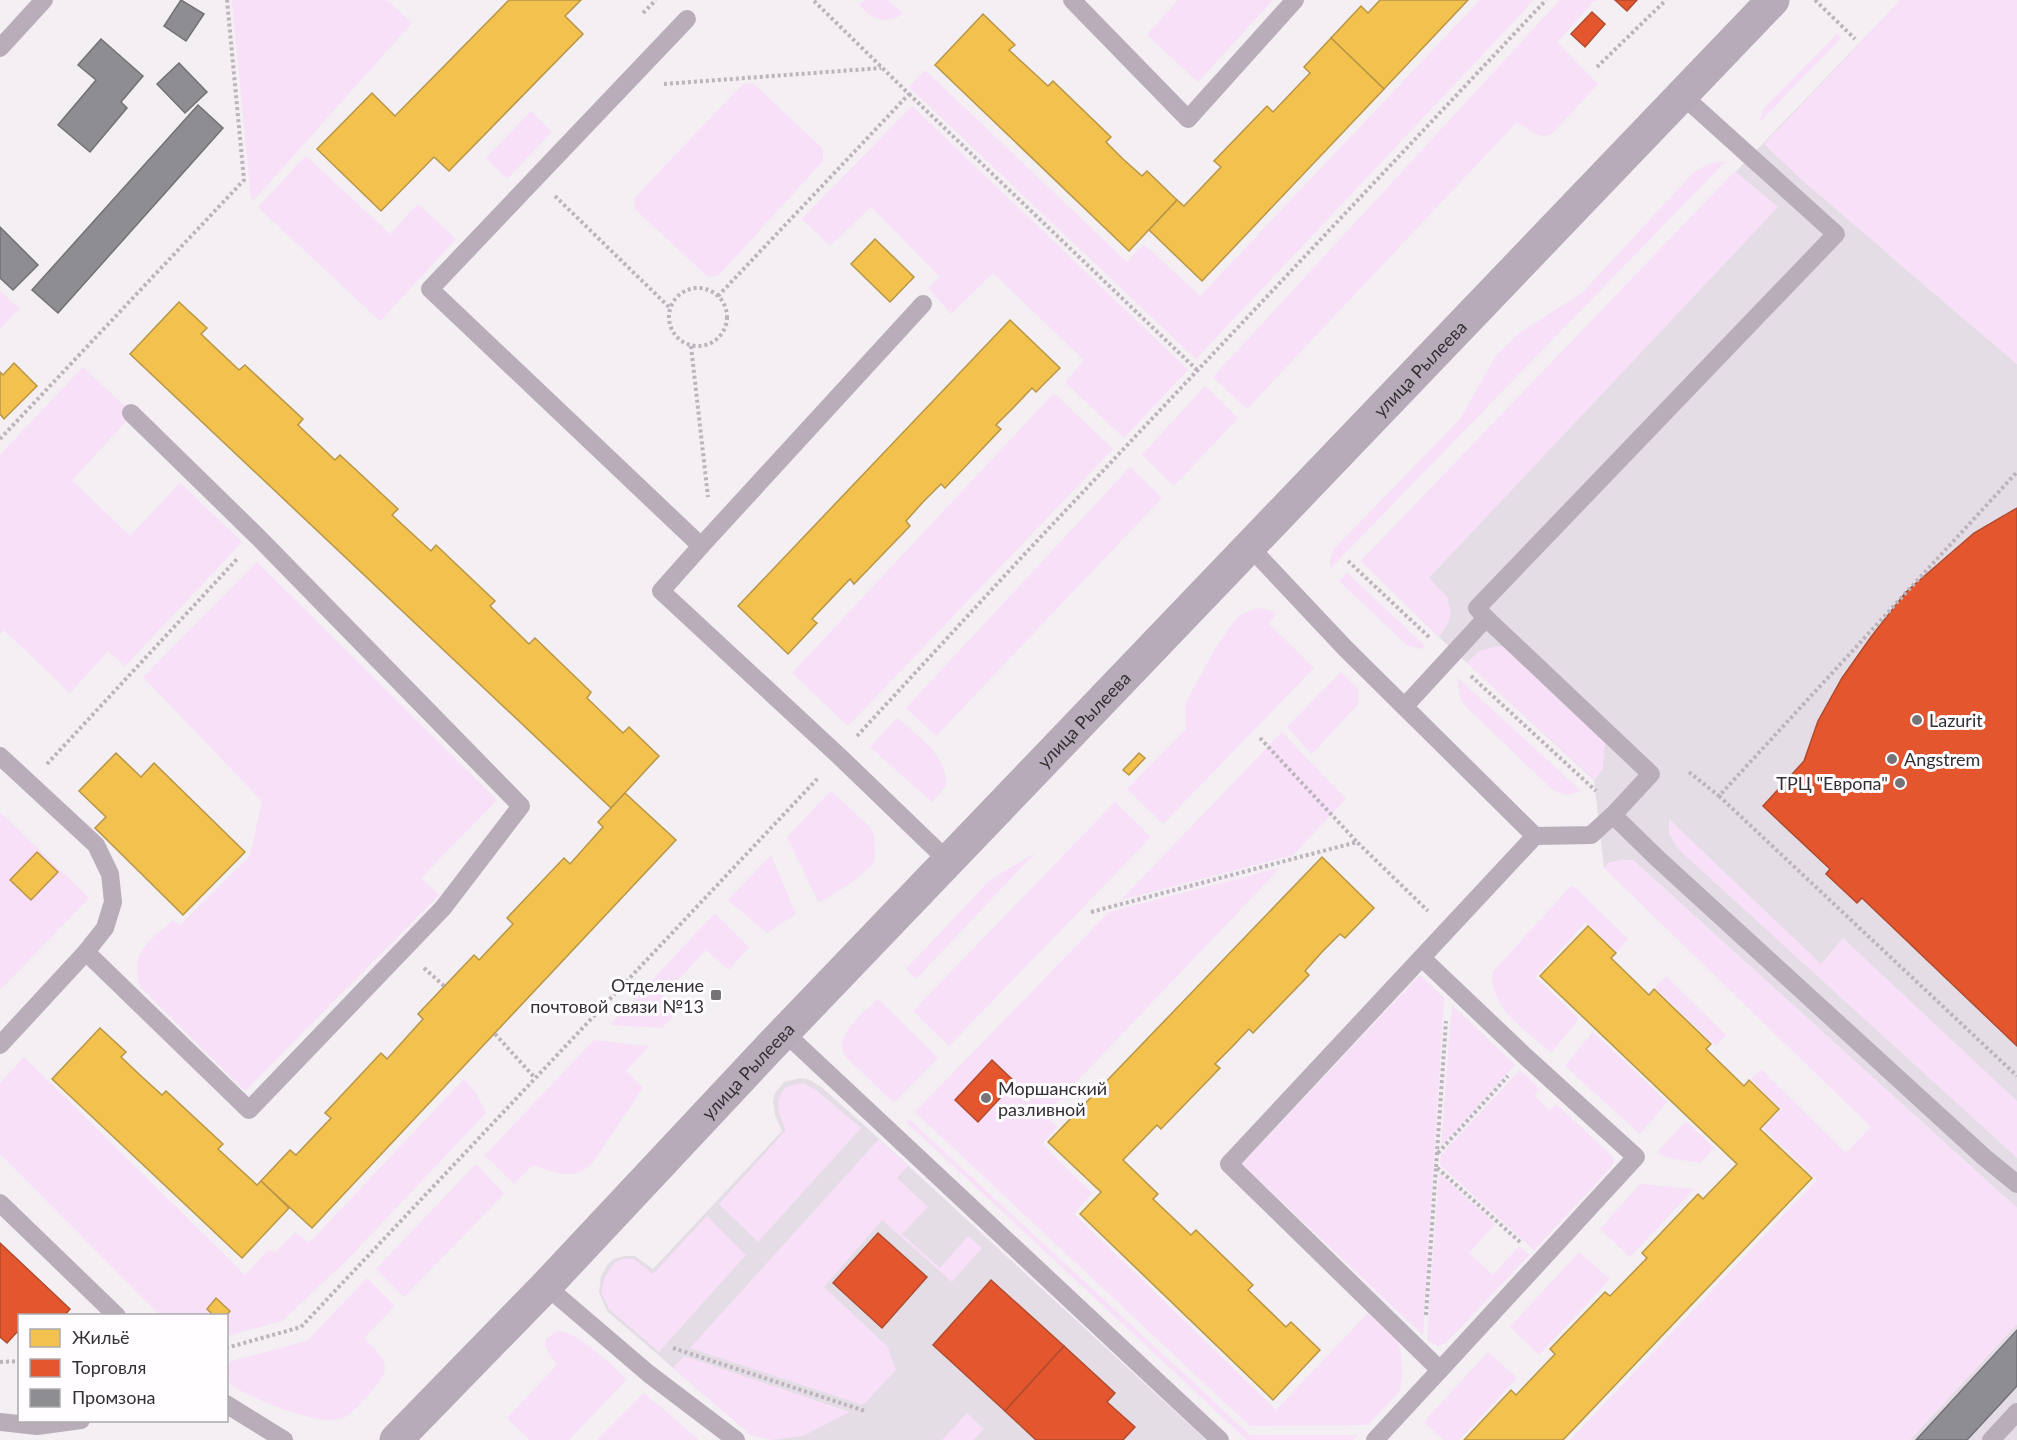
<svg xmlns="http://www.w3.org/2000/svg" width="2017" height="1440" viewBox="0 0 2017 1440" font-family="Lato,sans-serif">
	<rect width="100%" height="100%" fill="#f3eff3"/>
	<!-- built -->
	<g fill="#e5dde5">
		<polygon points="1901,0 2017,0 1889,255 2017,364 2017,1208 1633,860 1621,860 1609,863 1604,868 1594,780 1439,637 1361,561"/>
		<polygon points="801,1078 810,1080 820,1086 864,1125 1206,1440 773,1440 751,1435 607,1311 599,1292 601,1276 608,1264 614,1259 624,1256 635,1256 653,1269 782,1131 775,1115 773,1101 775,1093 784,1082"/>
		<polygon points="2017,1324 2017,1440 1910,1440"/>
	</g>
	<!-- green -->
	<g fill="#f7e0f8">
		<polygon points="232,0 387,0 412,23 253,201 251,198"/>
		<path d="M864 0H888L903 14C883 25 874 20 859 5Z"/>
		<polygon points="1178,0 1273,0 1198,82 1147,35"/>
		<polygon points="1480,0 1534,0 1196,359 909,87 925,70 1127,262 1144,244 1200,296"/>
		<path d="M1560 0H1599L1593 2 1557 42 1598 84 1552 134C1538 140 1529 129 1517 122L1247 409 1213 377Z"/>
		<polygon points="1901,0 2017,0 2017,364 1803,181 1764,144"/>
		<polygon points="1837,34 1841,38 1759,123 1763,109"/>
		<polygon points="746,83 754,84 823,149 823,161 719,275 708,277 636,210 634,200 638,194 741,86"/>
		<polygon points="912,106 1188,370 1124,438 1065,382 1084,360 993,273 951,314 928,288 940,277 871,207 830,246 802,219"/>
		<polygon points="531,111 552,132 507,179 486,158"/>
		<polygon points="306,156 390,234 418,204 456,239 380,321 258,207"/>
		<polygon points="1723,161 1725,162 1330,569 1330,558 1334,549 1460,419 1495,357 1519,333 1582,293 1695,171 1709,164"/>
		<path d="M1735 171 1778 207 1429 578 1449 599 1447 601C1456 614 1447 626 1439 637L1361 561Z"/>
		<polygon points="0,290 19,309 0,329"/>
		<polygon points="83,367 133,414 72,480 130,536 180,483 242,542 125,666 108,651 70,693 4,630 0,635 0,455"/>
		<polygon points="1205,386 1238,418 1174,486 1142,455"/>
		<polygon points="1054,393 1113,449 848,726 792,673"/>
		<polygon points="1130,467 1162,498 936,736 906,708"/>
		<path d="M257 562 497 800 421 878 439 895 245 1091 140 987C130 950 148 943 173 920L180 925 250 856 262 801 143 677Z"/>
		<polygon points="1347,573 1425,646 1422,649 1408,646 1339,581"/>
		<polygon points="1257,608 1270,610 1276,615 1268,623 1314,668 1163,824 1127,789 1186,729 1185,704 1216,647 1234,621 1242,614"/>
		<polygon points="1497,646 1504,647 1605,743 1603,768 1595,780 1467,663 1479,651"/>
		<polygon points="1341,672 1358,689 1358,704 1312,754 1287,727"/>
		<polygon points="1457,677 1581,791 1566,795 1554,791 1465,706 1460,697"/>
		<path d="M897 718C917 735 949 757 946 786L932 802 870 747Z"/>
		<polygon points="1282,732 1346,799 1293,855 1121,900"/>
		<polygon points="831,791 870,827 874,836 875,856 873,864 854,881 819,903 787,837"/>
		<polygon points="1115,802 1151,837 949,1046 913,1011"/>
		<polygon points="0,812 89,898 0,990"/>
		<polygon points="1669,819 1821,964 1843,938 2017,1101 2017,1158 1679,850 1669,834"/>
		<polygon points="1036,852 916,979 906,969 990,880"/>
		<polygon points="771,855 796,914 767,933 728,900"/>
		<polygon points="1621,860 1633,860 2017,1208 2017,1324 1910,1440 1570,1440 1817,1180 1763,1128 1781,1109 1751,1079 1761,1069 1846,1153 1871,1127 1604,868 1609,863"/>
		<polygon points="1280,868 1045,1115 1057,1127 1042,1144 1092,1193 1074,1214 1276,1410 1368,1313 1398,1342 1401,1354 1402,1377 1399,1392 1368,1425 1250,1426 915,1112 1109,912"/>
		<path d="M1571 886 1575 887 1628 939 1617 952 1586 922 1535 977 1579 1019 1551 1053C1527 1031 1490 1009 1492 973Z"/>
		<polygon points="715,913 749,947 729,970 706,950 661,998 676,1013 662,1028 610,1025"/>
		<polygon points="1420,975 1444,998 1423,1335 1242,1164"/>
		<polygon points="1666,976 1726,1035 1716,1046 1655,988"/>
		<path d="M878 999 938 1058 894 1103 844 1055C835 1033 864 1013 878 999Z"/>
		<polygon points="1452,1005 1515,1065 1441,1146"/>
		<polygon points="1593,1032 1667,1102 1640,1134 1565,1066"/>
		<path d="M594 1040 649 1046 626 1071 643 1088 593 1162C576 1182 554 1173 533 1165L514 1184 485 1155Z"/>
		<polygon points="24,1057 245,1275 269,1249 275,1253 295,1232 309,1243 464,1079 477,1095 486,1113 347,1260 282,1321 227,1336 226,1316 160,1315 0,1154 0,1083"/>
		<polygon points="1520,1070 1540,1089 1534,1096 1550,1111 1556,1104 1611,1155 1614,1161 1611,1167 1534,1250 1440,1165 1441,1155"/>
		<path d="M803 1083 816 1090 861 1128 758 1242 719 1204 786 1130C779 1115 773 1102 786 1087Z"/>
		<polygon points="909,1119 1250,1435 1358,1435 1353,1440 1247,1440 906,1122"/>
		<polygon points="1686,1121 1714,1148 1700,1163 1665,1157 1658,1151"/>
		<polygon points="879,1139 908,1166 897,1178 928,1207 902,1234 940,1268 968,1236 982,1248 952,1282 882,1220 824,1287 887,1346 896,1370 863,1405 690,1348"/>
		<polygon points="476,1164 504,1194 404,1297 376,1269"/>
		<polygon points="1439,1173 1495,1224 1469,1253 1493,1275 1519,1246 1529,1255 1446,1343 1438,1346 1427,1340"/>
		<polygon points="1640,1184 1694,1189 1630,1257 1600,1229"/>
		<polygon points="707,1216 746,1255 659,1352 609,1309 601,1292 605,1277 611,1267 616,1262 623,1259 634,1259 653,1274"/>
		<polygon points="1579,1252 1610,1279 1539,1355 1510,1327"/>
		<path d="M367 1278 395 1306 364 1338C371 1346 384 1356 385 1367 387 1378 356 1410 347 1416 344 1418 337 1420 333 1420 311 1422 242 1396 227 1381V1362L307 1341Z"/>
		<path d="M557 1331C576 1329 612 1366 627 1379L569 1440H530L507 1418 557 1365 545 1347V1340Z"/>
		<polygon points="1488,1352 1517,1378 1459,1440 1444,1440 1424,1422"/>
		<polygon points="684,1356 850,1412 803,1436 773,1440 751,1435 673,1368"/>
		<polygon points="644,1393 699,1440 597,1440"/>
		<polygon points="967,1413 984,1429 973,1440 942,1440"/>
	</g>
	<!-- homes -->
	<g fill="#f2c14e" stroke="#b89646" stroke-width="1.5">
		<polygon points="509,0 581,0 565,16 583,34 449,171 434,157 381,211 317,149 372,93 395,116"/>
		<polygon points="1380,0 1468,0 1384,89 1331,38 1361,6 1368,13"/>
		<polygon points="983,14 1015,45 1009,50 1048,86 1053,81 1111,137 1106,142 1123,159 1142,176 1147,171 1177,200 1129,251 935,65"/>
		<polygon points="1331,38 1384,89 1202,281 1149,230 1177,200 1184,206 1221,167 1214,161 1267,106 1273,112 1310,73 1304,67"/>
		<polygon points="875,239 914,277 890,302 851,264"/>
		<polygon points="179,302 207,328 201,334 239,370 245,365 303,419 298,425 335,460 340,455 398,509 392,515 431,551 436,545 495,601 490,606 529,644 535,638 591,692 587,698 623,733 629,727 659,756 611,808 130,354"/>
		<polygon points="1010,320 1060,368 1036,392 1032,388 1014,407 996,425 1001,429 945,488 941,484 923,502 906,521 910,526 854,584 850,579 812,619 817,623 788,654 738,606"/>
		<polygon points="14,363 37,386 4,419 0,414 0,372 3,375"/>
		<polygon points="116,753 141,777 154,763 245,852 183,915 95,828 106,817 79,791"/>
		<polygon points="1139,753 1145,758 1129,775 1123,770"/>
		<polygon points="625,793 676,840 312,1228 261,1181 290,1150 296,1155 331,1118 325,1113 381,1053 387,1059 423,1019 418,1014 474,955 479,960 513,924 507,918 564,858 570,864 603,827 598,822"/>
		<polygon points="37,852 58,872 31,900 10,880"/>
		<polygon points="1322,857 1374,908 1345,938 1340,934 1322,952 1305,971 1309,975 1253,1033 1249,1029 1232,1047 1215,1064 1220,1068 1161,1129 1157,1125 1123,1160 1158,1194 1153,1199 1191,1235 1196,1230 1253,1285 1248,1290 1286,1327 1291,1322 1320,1350 1273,1400 1080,1214 1101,1192 1048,1142"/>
		<polygon points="1588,926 1616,953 1611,958 1649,995 1654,989 1711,1044 1706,1049 1744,1086 1749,1080 1779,1109 1760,1129 1812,1178 1563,1440 1464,1440 1511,1390 1516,1395 1536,1374 1555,1354 1550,1349 1605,1292 1610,1296 1647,1258 1642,1253 1698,1194 1703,1199 1737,1164 1540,976"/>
		<polygon points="100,1028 126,1052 121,1057 141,1076 162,1095 166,1091 223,1144 218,1149 257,1185 261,1181 289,1208 242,1258 52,1079"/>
		<polygon points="216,1298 230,1311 226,1316 214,1316 207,1309"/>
	</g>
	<!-- shops -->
	<g fill="#e4572e" stroke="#af4b2f" stroke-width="1.5">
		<polygon points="1615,0 1637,0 1627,11"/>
		<polygon points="1592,12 1605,24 1585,47 1571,34"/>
		<polygon points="2017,508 2017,1046 1862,898 1857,903 1826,874 1830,869 1763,806 1804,761 1818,721 1842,678 1871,637 1906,592 1974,533"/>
		<polygon points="992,1060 1015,1082 978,1122 955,1100"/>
		<polygon points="878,1233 927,1277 882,1328 833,1283"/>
		<polygon points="0,1243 70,1309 64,1316 20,1316 20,1335 17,1332 7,1343 0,1337"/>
		<polygon points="991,1280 1064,1346 1005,1411 933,1345"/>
		<polygon points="1064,1346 1115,1393 1107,1402 1135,1427 1123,1440 1036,1440 1005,1411"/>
	</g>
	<!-- industry -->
	<g fill="#8d8d92" stroke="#727175" stroke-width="1.5">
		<polygon points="181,0 204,14 186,41 164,26"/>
		<polygon points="101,39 143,76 121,102 127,108 90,152 58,125 96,80 78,65"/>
		<polygon points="179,63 207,92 185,113 157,84"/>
		<polygon points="198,105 223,128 58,313 32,290"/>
		<polygon points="0,227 38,265 13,290 0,278"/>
		<polygon points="2017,1330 2017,1386 1967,1440 1916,1440"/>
	</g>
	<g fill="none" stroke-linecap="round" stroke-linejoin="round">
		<!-- path -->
		<g stroke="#bcb4bd" stroke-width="4" stroke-dasharray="3 3" stroke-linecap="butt">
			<polyline points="1815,0 1855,39"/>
			<polyline points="643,13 656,0"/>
			<polyline points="1597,67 1666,0"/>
			<polyline points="664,84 881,68"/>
			<polyline points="909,94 1197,370"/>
			<polyline points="555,196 670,308"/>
			<circle cx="698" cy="317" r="29"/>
			<polyline points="718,296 909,94 813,0"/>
			<polyline points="691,346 708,497"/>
			<polyline points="0,439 244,180 227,0"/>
			<polyline points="1348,561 1430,638"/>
			<polyline points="1471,676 1596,791"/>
			<polyline points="857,736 1020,559 1546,0"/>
			<polyline points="1260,738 1357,842"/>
			<polyline points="47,764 238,558"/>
			<polyline points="1689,772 1719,796 2017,472"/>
			<polyline points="1719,796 2017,1076"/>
			<polyline points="1091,912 1357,842 1428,911"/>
			<polyline points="424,968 444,986"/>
			<polyline points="495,1034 535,1078"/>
			<polyline points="1438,1153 1508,1076"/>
			<polyline points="1436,1167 1446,1021"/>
			<polyline points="1426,1315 1436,1167 1520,1242"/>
			<polyline points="226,1348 301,1327 819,777"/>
			<polyline points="673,1348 865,1411"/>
			<polyline points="0,1362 20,1361"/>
		</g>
		<!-- service -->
		<g stroke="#baadba" stroke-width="18">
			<polyline points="1072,0 1188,119 1295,0"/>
			<polyline points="687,19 430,289 701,546 661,591 839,756 948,861"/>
			<polyline points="0,48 44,0"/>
			<polyline points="701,546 923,304"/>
			<polyline points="1249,546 1346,649 1535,836 1229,1164 1440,1370 1375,1440"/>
			<polyline points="1486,618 1477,608 1836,234 1682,95"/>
			<polyline points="1405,706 1486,618 1651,774 1613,815 1591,835 1535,836"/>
			<polyline points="0,756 96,845 110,874 113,902 105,928 86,952"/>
			<polyline points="1613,815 1657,858 1984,1157 2017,1184"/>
			<polyline points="1422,958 1526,1057 1636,1157 1440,1370"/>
			<polyline points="784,1032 1220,1440"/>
			<polyline points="0,1045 86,952 249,1110 443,908 521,806 258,537 131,413"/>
			<polyline points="0,1203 117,1316"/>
			<polyline points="546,1286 649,1374 736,1440"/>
			<polyline points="226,1404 284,1440"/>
			<polyline points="0,1422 37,1426 81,1420"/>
			<polyline points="1991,1440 2017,1412"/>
		</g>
		<!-- secondary -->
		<path stroke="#b8abb9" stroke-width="33" id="s1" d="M396 1440 546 1286 769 1048 1773 0"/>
	</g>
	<!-- markers -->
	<g fill="#767376" stroke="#fffdff" stroke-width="2">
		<circle cx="1917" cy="720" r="6"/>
		<circle cx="1892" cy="759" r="6"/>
		<circle cx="1900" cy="783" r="6"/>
		<rect x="710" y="989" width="12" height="12" rx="3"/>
		<circle cx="986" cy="1098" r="6"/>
	</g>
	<g text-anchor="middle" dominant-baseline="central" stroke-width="6" stroke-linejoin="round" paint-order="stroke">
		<!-- street labels -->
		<g font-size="18" fill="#323032" stroke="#fffdff">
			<text stroke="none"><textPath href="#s1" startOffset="1482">улица Рылеева</textPath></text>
			<text stroke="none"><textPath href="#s1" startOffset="996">улица Рылеева</textPath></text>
			<text stroke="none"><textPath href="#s1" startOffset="510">улица Рылеева</textPath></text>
		</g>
		<!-- poi labels -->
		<g font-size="18" fill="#323032" stroke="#fffdff" text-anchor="start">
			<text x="1929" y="720">Lazurit</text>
			<text x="1904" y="759">Angstrem</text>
			<text x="1888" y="783" text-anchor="end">ТРЦ "Европа"</text>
			<text x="704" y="985" text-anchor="end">Отделение<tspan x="704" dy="21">почтовой связи №13</tspan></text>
			<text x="998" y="1088">Моршанский<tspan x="998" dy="21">разливной</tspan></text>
		</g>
	</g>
	<!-- legend -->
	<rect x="18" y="1314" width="210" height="108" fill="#fffdff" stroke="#adabad" stroke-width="1.5"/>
	<rect x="30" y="1329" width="30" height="18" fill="#f2c14e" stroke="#adabad" stroke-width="1.5"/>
	<text x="72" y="1344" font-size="18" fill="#323032">Жильё</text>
	<rect x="30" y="1359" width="30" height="18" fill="#e4572e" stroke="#adabad" stroke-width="1.5"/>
	<text x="72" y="1374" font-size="18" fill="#323032">Торговля</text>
	<rect x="30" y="1389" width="30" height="18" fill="#8d8d92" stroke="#adabad" stroke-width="1.5"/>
	<text x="72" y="1404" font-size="18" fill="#323032">Промзона</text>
</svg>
